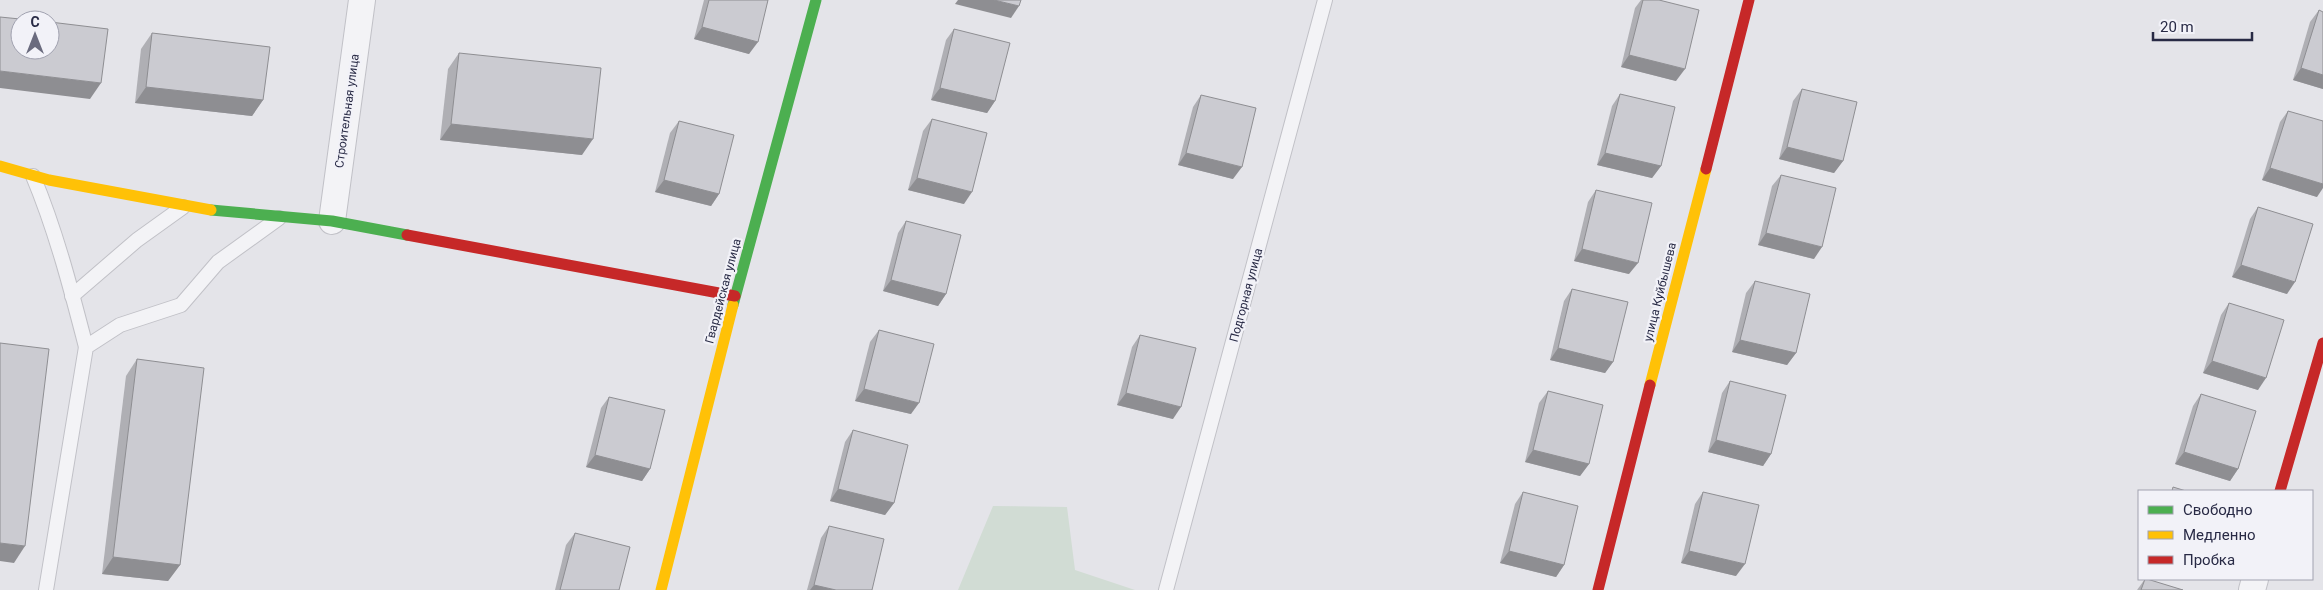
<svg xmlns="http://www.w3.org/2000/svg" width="2323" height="590" viewBox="0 0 2323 590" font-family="Roboto,sans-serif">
	<rect width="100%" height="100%" fill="#e4e4e9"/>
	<!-- green -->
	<polygon fill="#d1dcd4" points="993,506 1067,507 1075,570 1135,590 958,590"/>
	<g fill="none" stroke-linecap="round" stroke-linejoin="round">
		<defs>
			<g id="lane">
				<path d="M33 176C56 231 71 289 86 347"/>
				<polyline points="72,296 137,240 183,207"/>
				<polyline points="46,590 86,347 120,325 181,305 218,262 279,218"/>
				<polyline points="1166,590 1325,0"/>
			</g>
			<g id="street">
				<polyline points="332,221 362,0"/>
				<polyline points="2252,590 2255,579"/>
			</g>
		</defs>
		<!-- lane casing -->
		<use href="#lane" stroke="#c1c1c7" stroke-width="16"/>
		<!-- street casing -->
		<use href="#street" stroke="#c1c1c7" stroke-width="28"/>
		<!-- lane -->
		<use href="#lane" stroke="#f3f3f6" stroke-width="14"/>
		<!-- street -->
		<use href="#street" stroke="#f3f3f6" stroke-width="26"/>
		<!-- fast -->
		<g stroke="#4caf50" stroke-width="11">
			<polyline points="211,210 332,221 407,235"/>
			<polyline points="733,305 816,0"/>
		</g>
		<!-- slow -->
		<g stroke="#ffc107" stroke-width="11">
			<polyline points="0,166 49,180 211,210"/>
			<polyline points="1650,385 1706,169"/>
			<polyline points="661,590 733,305"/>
		</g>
		<!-- jam -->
		<g stroke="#c62828" stroke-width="11">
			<polyline points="1706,169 1749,0"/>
			<polyline points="407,235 735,296"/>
			<polyline points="2280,491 2323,343"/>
			<polyline points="1598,590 1650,385"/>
		</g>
	</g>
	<!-- wall -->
	<g fill="#afafb4">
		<polygon points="704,0 768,0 749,54 694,39"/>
		<polygon points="1641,0 1659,0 1676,81 1621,67 1635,8"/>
		<polygon points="2319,10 2323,89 2293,80 2310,22"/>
		<polygon points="954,29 995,101 987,113 931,100 946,40"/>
		<polygon points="152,33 263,100 252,116 135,103 141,49"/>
		<polygon points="459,53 582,155 440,140 448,69"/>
		<polygon points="1802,89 1843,161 1834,173 1779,159 1793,101"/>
		<polygon points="1620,94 1661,166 1652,178 1597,165 1612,106"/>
		<polygon points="1201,95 1233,179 1178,165 1193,107"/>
		<polygon points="2288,111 2317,197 2262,180 2280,122"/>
		<polygon points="932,119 964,204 908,190 923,131"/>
		<polygon points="679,121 719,194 711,206 655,192 670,133"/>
		<polygon points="1781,175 1814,259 1758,245 1772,186"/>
		<polygon points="1596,190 1629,274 1574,261 1588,202"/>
		<polygon points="2258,207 2287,294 2232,277 2250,219"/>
		<polygon points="906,221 946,294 938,306 883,291 898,233"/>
		<polygon points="1755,281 1796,353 1787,365 1732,352 1746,293"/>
		<polygon points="1572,289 1613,362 1605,373 1550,360 1564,301"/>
		<polygon points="2229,303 2258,390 2203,373 2221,315"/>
		<polygon points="879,330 911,414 855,401 870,342"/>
		<polygon points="1140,335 1173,419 1117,405 1132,347"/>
		<polygon points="137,359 180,565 168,581 102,574 126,376"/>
		<polygon points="1730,381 1771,454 1763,466 1708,452 1722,393"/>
		<polygon points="1548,391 1589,464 1580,476 1525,462 1539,403"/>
		<polygon points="2201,394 2238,469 2230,481 2175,464 2193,406"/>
		<polygon points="609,397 650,469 642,481 586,467 601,408"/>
		<polygon points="853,430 894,503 885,515 830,501 845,442"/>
		<polygon points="1523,492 1564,565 1556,577 1500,563 1515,504"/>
		<polygon points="1703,492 1736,576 1681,563 1695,504"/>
		<polygon points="829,526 872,590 807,590 821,538"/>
		<polygon points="575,533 619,590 555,590 566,545"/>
		<polygon points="2145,579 2183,590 2137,590"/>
	</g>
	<!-- shaded-wall -->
	<g fill="#8e8e92">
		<polygon points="958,0 994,0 1019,6 1011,18 955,4"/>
		<polygon points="702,27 758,42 749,54 694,39"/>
		<polygon points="1629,55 1685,69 1676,81 1621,67"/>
		<polygon points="2301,68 2323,75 2323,89 2293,80"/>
		<polygon points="0,71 101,83 90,99 0,88"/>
		<polygon points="146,87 263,100 252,116 135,103"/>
		<polygon points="940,88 995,101 987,113 931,100"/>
		<polygon points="451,124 593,139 582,155 440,140"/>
		<polygon points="1787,147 1843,161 1834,173 1779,159"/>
		<polygon points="1186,153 1242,167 1233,179 1178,165"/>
		<polygon points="1605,153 1661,166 1652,178 1597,165"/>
		<polygon points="2270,168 2323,184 2323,188 2317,197 2262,180"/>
		<polygon points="917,178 972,192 964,204 908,190"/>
		<polygon points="664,180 719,194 711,206 655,192"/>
		<polygon points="1766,233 1822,247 1814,259 1758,245"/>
		<polygon points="1582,249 1638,263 1629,274 1574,261"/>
		<polygon points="2241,265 2295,282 2287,294 2232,277"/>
		<polygon points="891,280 946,294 938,306 883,291"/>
		<polygon points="1740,340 1796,353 1787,365 1732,352"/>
		<polygon points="1558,348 1613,362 1605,373 1550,360"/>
		<polygon points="2212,361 2266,378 2258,390 2203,373"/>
		<polygon points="864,389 919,403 911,414 855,401"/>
		<polygon points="1126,393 1181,407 1173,419 1117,405"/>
		<polygon points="1716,440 1771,454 1763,466 1708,452"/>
		<polygon points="1533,450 1589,464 1580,476 1525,462"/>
		<polygon points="2184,452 2238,469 2230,481 2175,464"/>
		<polygon points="595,455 650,469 642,481 586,467"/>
		<polygon points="838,489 894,503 885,515 830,501"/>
		<polygon points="0,543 25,546 14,563 0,561"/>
		<polygon points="1509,551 1564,565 1556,577 1500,563"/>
		<polygon points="1689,551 1745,564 1736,576 1681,563"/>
		<polygon points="113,557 180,565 168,581 102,574"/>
		<polygon points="814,585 836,590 810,590"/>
	</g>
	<!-- building -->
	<g fill="#cbcbd1" stroke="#8e8e92">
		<polygon points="709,0 768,0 758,42 702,27"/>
		<polygon points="994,0 1021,0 1019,6"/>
		<polygon points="1643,0 1659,0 1699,10 1685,69 1629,55"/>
		<polygon points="2319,10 2323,12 2323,75 2301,68"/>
		<polygon points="0,17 30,20 20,20 20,50 50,50 50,22 108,29 101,83 0,71"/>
		<polygon points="954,29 1010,43 995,101 940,88"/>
		<polygon points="152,33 270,47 263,100 146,87"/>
		<polygon points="459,53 601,68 593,139 451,124"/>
		<polygon points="1802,89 1857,102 1843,161 1787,147"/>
		<polygon points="1620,94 1675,107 1661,166 1605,153"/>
		<polygon points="1201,95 1256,108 1242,167 1186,153"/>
		<polygon points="2288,111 2323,121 2323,184 2270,168"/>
		<polygon points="932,119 987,133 972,192 917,178"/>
		<polygon points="679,121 734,135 719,194 664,180"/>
		<polygon points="1781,175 1836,188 1822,247 1766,233"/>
		<polygon points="1596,190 1652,203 1638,263 1582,249"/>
		<polygon points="2258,207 2313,224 2295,282 2241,265"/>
		<polygon points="906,221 961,235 946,294 891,280"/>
		<polygon points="1755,281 1810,294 1796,353 1740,340"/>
		<polygon points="1572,289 1628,302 1613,362 1558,348"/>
		<polygon points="2229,303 2284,320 2266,378 2212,361"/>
		<polygon points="879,330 934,344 919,403 864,389"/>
		<polygon points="1140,335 1196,348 1181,407 1126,393"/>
		<polygon points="0,343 49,349 25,546 0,543"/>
		<polygon points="137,359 204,368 180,565 113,557"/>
		<polygon points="1730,381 1786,395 1771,454 1716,440"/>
		<polygon points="1548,391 1603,405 1589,464 1533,450"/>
		<polygon points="2201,394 2256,411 2238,469 2184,452"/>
		<polygon points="609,397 665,410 650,469 595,455"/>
		<polygon points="853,430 908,445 894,503 838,489"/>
		<polygon points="2173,487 2186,491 2172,491"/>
		<polygon points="1523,492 1578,506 1564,565 1509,551"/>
		<polygon points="1703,492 1759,505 1745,564 1689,551"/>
		<polygon points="829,526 884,539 872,590 836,590 814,585"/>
		<polygon points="575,533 630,547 619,590 560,590"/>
		<polygon points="2145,579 2147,579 2183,590 2141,590"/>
	</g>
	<g text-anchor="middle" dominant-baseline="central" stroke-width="4.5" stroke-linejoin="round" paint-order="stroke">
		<!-- street labels -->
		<g font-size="12" fill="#282a45" stroke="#f2f2f8">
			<text transform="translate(347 111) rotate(-82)">Строительная улица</text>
			<text transform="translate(723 291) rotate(-75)">Гвардейская улица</text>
			<text transform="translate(1660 292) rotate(-76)">улица Куйбышева</text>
			<text transform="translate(1246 295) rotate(-75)">Подгорная улица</text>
		</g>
	</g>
	<!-- legend -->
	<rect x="2138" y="490" width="175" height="90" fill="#f2f2f8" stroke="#a1a2b0"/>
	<rect x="2148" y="506" width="25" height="8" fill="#4caf50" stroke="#a1a2b0"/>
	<text x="2183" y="515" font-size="15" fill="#282a45">Свободно</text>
	<rect x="2148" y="531" width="25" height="8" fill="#ffc107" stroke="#a1a2b0"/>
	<text x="2183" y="540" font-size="15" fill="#282a45">Медленно</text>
	<rect x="2148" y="556" width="25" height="8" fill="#c62828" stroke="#a1a2b0"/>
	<text x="2183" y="565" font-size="15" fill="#282a45">Пробка</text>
	<!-- north arrow -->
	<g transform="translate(35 35)"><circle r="24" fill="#f2f2f8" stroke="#a1a2b0"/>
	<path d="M0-4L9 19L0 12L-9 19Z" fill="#6a6b7e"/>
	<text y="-8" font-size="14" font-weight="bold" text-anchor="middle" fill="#282a45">С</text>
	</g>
	<!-- scale -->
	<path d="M2153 32v8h99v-8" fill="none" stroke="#282a45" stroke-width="2.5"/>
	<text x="2160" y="32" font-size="15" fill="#282a45" stroke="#f2f2f8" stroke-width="4" paint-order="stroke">20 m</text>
</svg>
